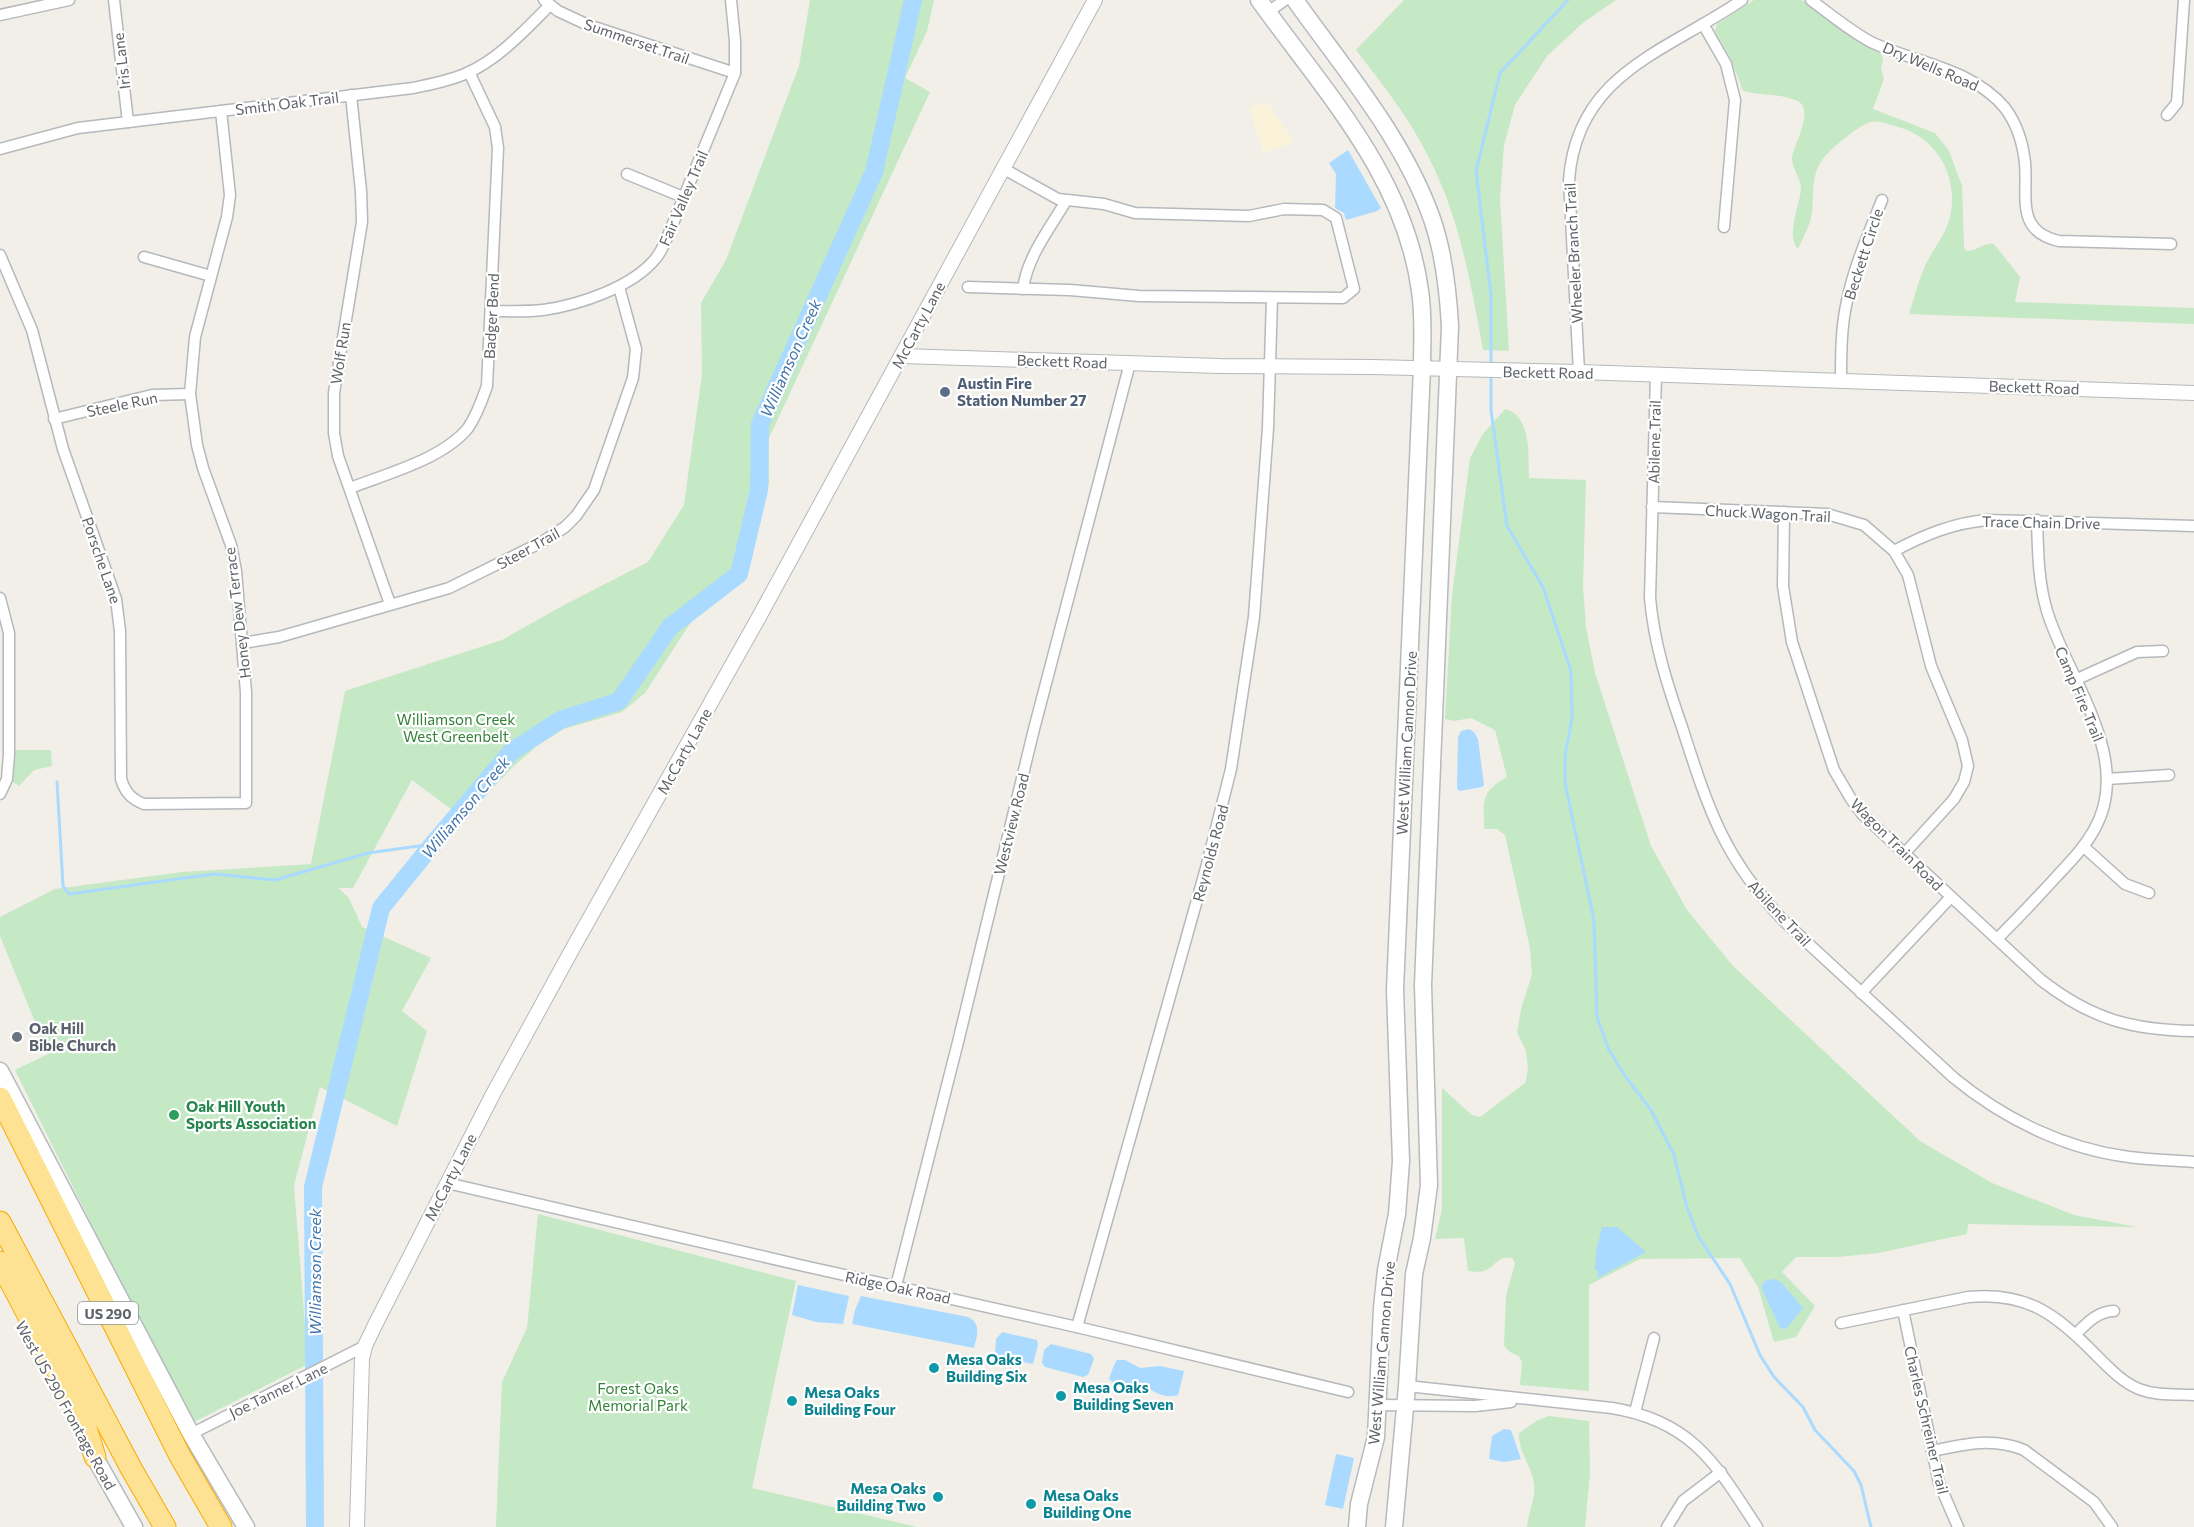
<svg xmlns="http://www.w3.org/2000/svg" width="2194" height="1527" viewBox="0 0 2194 1527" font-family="Commissioner,sans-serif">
	<rect width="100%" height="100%" fill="#f1efe8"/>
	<!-- green -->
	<g fill="#c5e8c5">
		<polygon points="810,0 934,0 927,31 905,78 930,92 769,438 769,484 757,528 737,573 689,625 645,693 622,712 564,729 537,746 514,766 463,818 412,780 353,888 338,888 349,898 362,927 431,958 402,1011 427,1031 397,1126 320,1087 294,1185 308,1364 194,1422 121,1284 15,1070 48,1054 0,936 0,917 55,889 182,872 311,864 345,691 502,640 564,605 648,562 684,505 702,374 701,303 726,260 799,66"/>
		<path d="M1404 0H1616L1584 22 1547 56 1515 105 1504 145 1500 199 1509 351 1483 350C1471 285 1460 219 1430 160 1411 120 1383 85 1356 50Z"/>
		<path d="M1754 0H1802L1857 40 1881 54 1883 59 1881 69 1884 79 1873 109 1935 133 1949 151 1962 186 1964 248 1967 251C1977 251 1984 242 1994 244L2020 277 2015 302 2194 308V324L1909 314C1914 298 1918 282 1925 266 1938 239 1953 229 1952 195 1950 160 1927 134 1895 126 1886 124 1878 119 1868 123 1856 128 1834 146 1825 156 1809 175 1815 196 1811 218 1809 227 1803 238 1799 247L1797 248C1786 234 1800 205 1801 189 1801 177 1792 170 1792 158 1793 146 1815 111 1798 101 1782 93 1760 96 1743 91L1730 57 1715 31 1717 24Z"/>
		<path d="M1505 409C1532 416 1528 455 1529 478L1586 480 1583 587 1586 627 1595 673 1651 846 1687 910 1733 966 1920 1141 1992 1183 2074 1215 2137 1227 1968 1224 1967 1234 1878 1253 1837 1257H1796L1782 1272 1815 1306 1796 1337 1774 1342 1758 1287 1740 1258 1640 1259 1589 1285V1391L1520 1385 1522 1362 1519 1356 1510 1352 1504 1346 1506 1296 1515 1263 1512 1258C1490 1255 1498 1276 1468 1271L1464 1238 1435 1239 1442 1209V1088L1472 1115 1480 1117 1525 1083 1528 1070 1526 1051 1517 1032 1522 1005 1532 975 1530 948 1505 835 1497 829H1484C1484 801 1480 792 1507 777L1495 730 1471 718 1454 721 1445 719 1452 595 1470 458 1483 434Z"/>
		<polygon points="15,750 51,750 52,766 34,770 19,786 13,782"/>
		<polygon points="538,1214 796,1281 752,1488 917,1527 496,1527 502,1382 527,1328"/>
		<path d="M1549 1416 1589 1421 1590 1473 1585 1527H1527C1528 1513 1536 1498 1534 1484 1532 1466 1518 1452 1519 1433L1538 1420Z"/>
	</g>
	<!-- sand -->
	<polygon fill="#fbf3d9" points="1267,102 1294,142 1263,153 1249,107"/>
	<!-- water -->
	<g fill="#aadaff">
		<polygon points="1348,150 1381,208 1377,211 1346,220 1344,213 1335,208 1336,174 1329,163"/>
		<polygon points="1469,729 1474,732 1478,739 1484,785 1482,787 1460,791 1457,789 1458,737 1461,731"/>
		<polygon points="1602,1227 1617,1227 1646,1252 1598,1278 1598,1271 1595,1270 1596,1252"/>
		<polygon points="1775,1279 1781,1282 1803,1308 1786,1329 1780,1328 1761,1287 1764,1281"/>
		<polygon points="798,1285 849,1296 843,1324 816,1322 792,1315"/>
		<path d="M861 1296 968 1317C982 1324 977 1335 974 1348L852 1324 855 1310Z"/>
		<polygon points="1002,1332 1037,1340 1038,1345 1033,1364 996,1357 995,1356 996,1339"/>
		<polygon points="1051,1344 1091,1354 1094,1359 1088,1375 1083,1377 1045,1367 1042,1363 1044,1350"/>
		<path d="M1117 1360H1125L1140 1368 1160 1366 1184 1371 1178 1395C1166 1399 1153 1393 1145 1384 1132 1386 1120 1390 1109 1379L1114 1365Z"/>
		<polygon points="1504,1429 1511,1430 1521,1459 1504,1462 1489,1459 1492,1436"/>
		<polygon points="1336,1454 1354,1458 1343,1509 1325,1505"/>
	</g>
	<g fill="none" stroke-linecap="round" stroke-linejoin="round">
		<!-- stream -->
		<g stroke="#aadaff" stroke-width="3">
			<polyline points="1491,365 1491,295 1476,171 1500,73 1568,0"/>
			<polyline points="1491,374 1491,410 1507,526 1543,587 1571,671 1572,718 1565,756 1565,783 1594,920 1597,1017 1608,1048 1625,1076 1651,1110 1674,1155 1687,1207 1698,1236 1730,1284 1760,1355 1774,1377 1803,1407 1815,1430 1854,1471 1861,1485 1871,1527"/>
			<polyline points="57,782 63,886 69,894 214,874 275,880 368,853 433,844"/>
		</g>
		<!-- river -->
		<polyline stroke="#aadaff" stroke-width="18" points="315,1527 313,1187 381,908 433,844 511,752 560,720 619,701 670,627 739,574 759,490 760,424 874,172 913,0"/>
		<defs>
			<g id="minor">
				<polyline points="114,0 128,122"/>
				<polyline points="544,0 558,11 588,25 735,73"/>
				<path d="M1811 0C1830 14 1850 31 1871 42 1915 63 1972 68 2005 108 2017 124 2023 144 2025 163 2028 197 2015 231 2059 241L2171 244"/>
				<polyline points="1268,12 1285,0"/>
				<polyline points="0,15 69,0"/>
				<polyline points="1703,24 1726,64 1735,100 1724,227"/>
				<polyline points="351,95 361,191 362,222 334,393 334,433 338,456 390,604"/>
				<polyline points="2167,115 2177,103 2184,0"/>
				<path d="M0 149 78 128 413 88C432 84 450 81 467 73 499 59 526 29 550 5"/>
				<polyline points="627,174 683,197"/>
				<path d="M0 255 32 330 63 449 116 599 120 631 121 779C125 792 131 799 144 804L246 803V692L236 571 231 545 203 468 197 445 190 394 195 337 227 217 230 195 221 111"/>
				<polyline points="144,257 211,276"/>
				<polyline points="968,287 1070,290 1139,296 1343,298 1354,289 1336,218 1323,210 1284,209 1249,216 1135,213 1104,204 1058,199 1004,169"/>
				<path d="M1023 289C1027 257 1050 228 1066 201"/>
				<path d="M492 311C509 311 526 312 543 310 579 305 633 287 656 258 662 251 665 242 669 233L735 73V41L731 0"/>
				<path d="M1579 372 1569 180C1577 73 1666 52 1742 0"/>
				<path d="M1656 375 1650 598C1654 643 1667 684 1682 727 1708 808 1724 860 1786 923L1954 1078C2004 1119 2065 1149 2129 1157 2151 1160 2173 1160 2194 1162"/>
				<path d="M1841 381C1841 354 1841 327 1847 301 1854 266 1869 233 1882 200"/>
				<polyline points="54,419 152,395 190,394"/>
				<path d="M350 488C386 474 443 459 468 428 477 415 482 400 487 386L498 148 495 127 469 72"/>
				<polyline points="1652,507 1827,514 1864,525 1894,551 1908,575 1931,666 1962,740 1968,766 1964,782 1954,799 1904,854"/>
				<path d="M1784 512 1783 586 1792 642 1834 770 1851 799 1862 814 2041 980C2091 1019 2131 1030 2194 1031"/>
				<path d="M1894 551C1924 535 1953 523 1987 520L2194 526"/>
				<polyline points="0,598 9,633 9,755 7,779 0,794"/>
				<polyline points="243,643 279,637 449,588 542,542 565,527 576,516 594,490 633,378 636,349 619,287"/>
				<polyline points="2075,680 2137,652 2163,651"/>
				<polyline points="2107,779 2169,775"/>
				<polyline points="2084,847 2125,884 2149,893"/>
				<path d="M1997 939C2017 919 2037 898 2057 876 2070 862 2084 848 2094 830 2135 759 2067 678 2047 611 2038 581 2038 550 2037 520"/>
				<polyline points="1861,993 1950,898"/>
				<polyline points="447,1183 804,1266 1077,1327 1348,1392"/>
				<polyline points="896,1286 958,1042 1034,729 1130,363"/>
				<polyline points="1903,1310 1939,1483 1958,1527"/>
				<path d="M1841 1323 1968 1297C2027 1291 2057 1315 2096 1355 2109 1368 2122 1382 2139 1389 2157 1396 2176 1394 2194 1395"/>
				<polyline points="1077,1327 1206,868 1231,769 1254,617 1268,428 1272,298"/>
				<path d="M2076 1334C2087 1323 2098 1311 2114 1311"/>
				<path d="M1407 1386 1612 1408C1692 1421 1716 1464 1757 1527"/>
				<polyline points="1377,1405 1475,1406 1511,1402"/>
				<polyline points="1635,1412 1654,1338"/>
				<polyline points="191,1434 365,1346"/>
				<path d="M1932 1451C1964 1444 1993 1437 2024 1450L2094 1502 2112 1527"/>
				<polyline points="1667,1527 1683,1501 1721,1472"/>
			</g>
			<g id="tertiary">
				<polyline points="902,356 1220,366 1372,367 1579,372 2194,393"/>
				<polyline points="357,1527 362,1359 365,1346 375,1325 493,1094 574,946 759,617 1095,0"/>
			</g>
			<g id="secondary">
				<path d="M1259 0C1324 91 1405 176 1420 291 1424 316 1422 343 1422 368L1395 990 1401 1161 1397 1214 1386 1270 1382 1308 1376 1437 1359 1504 1357 1527"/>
				<path d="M1295 0C1344 69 1404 139 1432 219 1444 253 1448 290 1450 326L1423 985 1429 1185 1422 1238 1414 1274 1407 1386 1394 1527"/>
				<polyline points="0,1071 191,1434 246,1527"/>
				<polyline points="89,1447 134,1527"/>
			</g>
			<g id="motorway">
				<polyline points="0,1098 180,1456 221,1527"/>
				<polyline points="0,1222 132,1470 165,1527"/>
				<polyline points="0,1262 84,1421 95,1457"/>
			</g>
		</defs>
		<!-- minor casing -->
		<use href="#minor" stroke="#b5b8bc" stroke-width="13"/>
		<!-- tertiary casing -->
		<use href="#tertiary" stroke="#b5b8bc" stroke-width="16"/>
		<!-- secondary casing -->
		<use href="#secondary" stroke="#b6babf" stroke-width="19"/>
		<!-- motorway casing -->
		<use href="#motorway" stroke="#f9ab00" stroke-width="23"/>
		<!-- minor -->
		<use href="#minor" stroke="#fff" stroke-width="10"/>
		<!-- tertiary -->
		<use href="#tertiary" stroke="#fff" stroke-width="14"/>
		<!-- secondary -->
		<use href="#secondary" stroke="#fff" stroke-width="16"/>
		<!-- motorway -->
		<use href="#motorway" stroke="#fde293" stroke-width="21"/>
	</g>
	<!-- markers -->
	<circle fill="#5c6f8a" stroke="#fff" stroke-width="2" cx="945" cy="392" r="6"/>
	<circle fill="#6b7280" stroke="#fff" stroke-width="2" cx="17" cy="1037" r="6"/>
	<circle fill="#2e9e5b" stroke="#fff" stroke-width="2" cx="174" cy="1115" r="6"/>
	<g fill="#0f9aa8" stroke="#fff" stroke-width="2">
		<circle cx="934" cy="1368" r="6"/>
		<circle cx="1061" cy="1396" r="6"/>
		<circle cx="792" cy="1401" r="6"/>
		<circle cx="938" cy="1497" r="6"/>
		<circle cx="1031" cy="1504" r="6"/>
	</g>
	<g text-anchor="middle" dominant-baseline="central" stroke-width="4.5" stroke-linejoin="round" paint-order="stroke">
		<!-- shield labels -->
		<rect fill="#fff" stroke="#8f9295" stroke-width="1.5" x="78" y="1302" width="60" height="22" rx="4.5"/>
		<g font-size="14" font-weight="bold" fill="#5f6368">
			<text x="108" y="1313">US 290</text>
		</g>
		<!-- street labels -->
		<g font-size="15" fill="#5f6368" stroke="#fff">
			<text transform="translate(637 41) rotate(19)">Summerset Trail</text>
			<text transform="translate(121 61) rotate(-97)">Iris Lane</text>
			<text transform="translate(1931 66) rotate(23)">Dry Wells Road</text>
			<text transform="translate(287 103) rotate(-7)">Smith Oak Trail</text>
			<text transform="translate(683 198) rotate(-67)">Fair Valley Trail</text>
			<text transform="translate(1573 253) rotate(-93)">Wheeler Branch Trail</text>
			<text transform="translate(1863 254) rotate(-72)">Beckett Circle</text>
			<text transform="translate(491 316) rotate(-87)">Badger Bend</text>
			<text transform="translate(918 325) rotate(-62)">McCarty Lane</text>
			<text transform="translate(340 353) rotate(-81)">Wolf Run</text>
			<text transform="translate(1062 361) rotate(2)">Beckett Road</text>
			<text transform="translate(1548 372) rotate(1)">Beckett Road</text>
			<text transform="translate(2034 387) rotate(2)">Beckett Road</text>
			<text transform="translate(122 404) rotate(-12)">Steele Run</text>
			<text transform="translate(1654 442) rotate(-89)">Abilene Trail</text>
			<text transform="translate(1768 513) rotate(3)">Chuck Wagon Trail</text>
			<text transform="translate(2041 522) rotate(1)">Trace Chain Drive</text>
			<text transform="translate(528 548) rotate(-29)">Steer Trail</text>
			<text transform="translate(102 560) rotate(71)">Porsche Lane</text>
			<text transform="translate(237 613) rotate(-97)">Honey Dew Terrace</text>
			<text transform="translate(2080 694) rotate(67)">Camp Fire Trail</text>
			<text transform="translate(1406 743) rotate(-87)">West William Cannon Drive</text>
			<text transform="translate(684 751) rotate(-61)">McCarty Lane</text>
			<text transform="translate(1011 824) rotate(-76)">Westview Road</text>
			<text transform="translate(1897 844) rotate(45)">Wagon Train Road</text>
			<text transform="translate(1210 853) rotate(-75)">Reynolds Road</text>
			<text transform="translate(1780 913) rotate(47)">Abilene Trail</text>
			<text transform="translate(450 1177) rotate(-63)">McCarty Lane</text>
			<text transform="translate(898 1287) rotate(12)">Ridge Oak Road</text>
			<text transform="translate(1381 1353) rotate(-85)">West William Cannon Drive</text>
			<text transform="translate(278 1390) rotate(-26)">Joe Tanner Lane</text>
			<text transform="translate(66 1405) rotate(61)">West US 290 Frontage Road</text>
			<text transform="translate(1927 1420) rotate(77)">Charles Schreiner Trail</text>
		</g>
		<!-- service labels -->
		<g font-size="15" font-weight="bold" fill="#4e5e75" stroke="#fff" text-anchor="start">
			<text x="957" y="383">Austin Fire<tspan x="957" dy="17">Station Number 27</tspan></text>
		</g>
		<!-- park labels -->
		<g font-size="15" fill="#348238" stroke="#fff">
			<text x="456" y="719">Williamson Creek<tspan x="456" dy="17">West Greenbelt</tspan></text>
			<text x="638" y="1388">Forest Oaks<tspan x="638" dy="17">Memorial Park</tspan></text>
		</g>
		<!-- worship labels -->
		<g font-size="15" font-weight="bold" fill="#5b616d" stroke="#fff" text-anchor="start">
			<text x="29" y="1028">Oak Hill<tspan x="29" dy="17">Bible Church</tspan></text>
		</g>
		<!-- leisure labels -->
		<g font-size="15" font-weight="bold" fill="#27864d" stroke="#fff" text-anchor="start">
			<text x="186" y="1106">Oak Hill Youth<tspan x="186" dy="17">Sports Association</tspan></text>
		</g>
		<!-- culture labels -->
		<g font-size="15" font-weight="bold" fill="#0d838f" stroke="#fff" text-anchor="start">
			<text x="946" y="1359">Mesa Oaks<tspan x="946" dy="17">Building Six</tspan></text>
			<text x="1073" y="1387">Mesa Oaks<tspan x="1073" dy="17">Building Seven</tspan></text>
			<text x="804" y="1392">Mesa Oaks<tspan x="804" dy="17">Building Four</tspan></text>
			<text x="926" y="1488" text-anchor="end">Mesa Oaks<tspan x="926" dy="17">Building Two</tspan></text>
			<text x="1043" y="1495">Mesa Oaks<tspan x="1043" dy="17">Building One</tspan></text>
		</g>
		<!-- water labels -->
		<g font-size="16" font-style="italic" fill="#4174aa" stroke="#fff">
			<text transform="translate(790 358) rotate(-66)">Williamson Creek</text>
			<text transform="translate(465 807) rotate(-50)">Williamson Creek</text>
			<text transform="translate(314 1272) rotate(-90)">Williamson Creek</text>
		</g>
	</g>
</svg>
